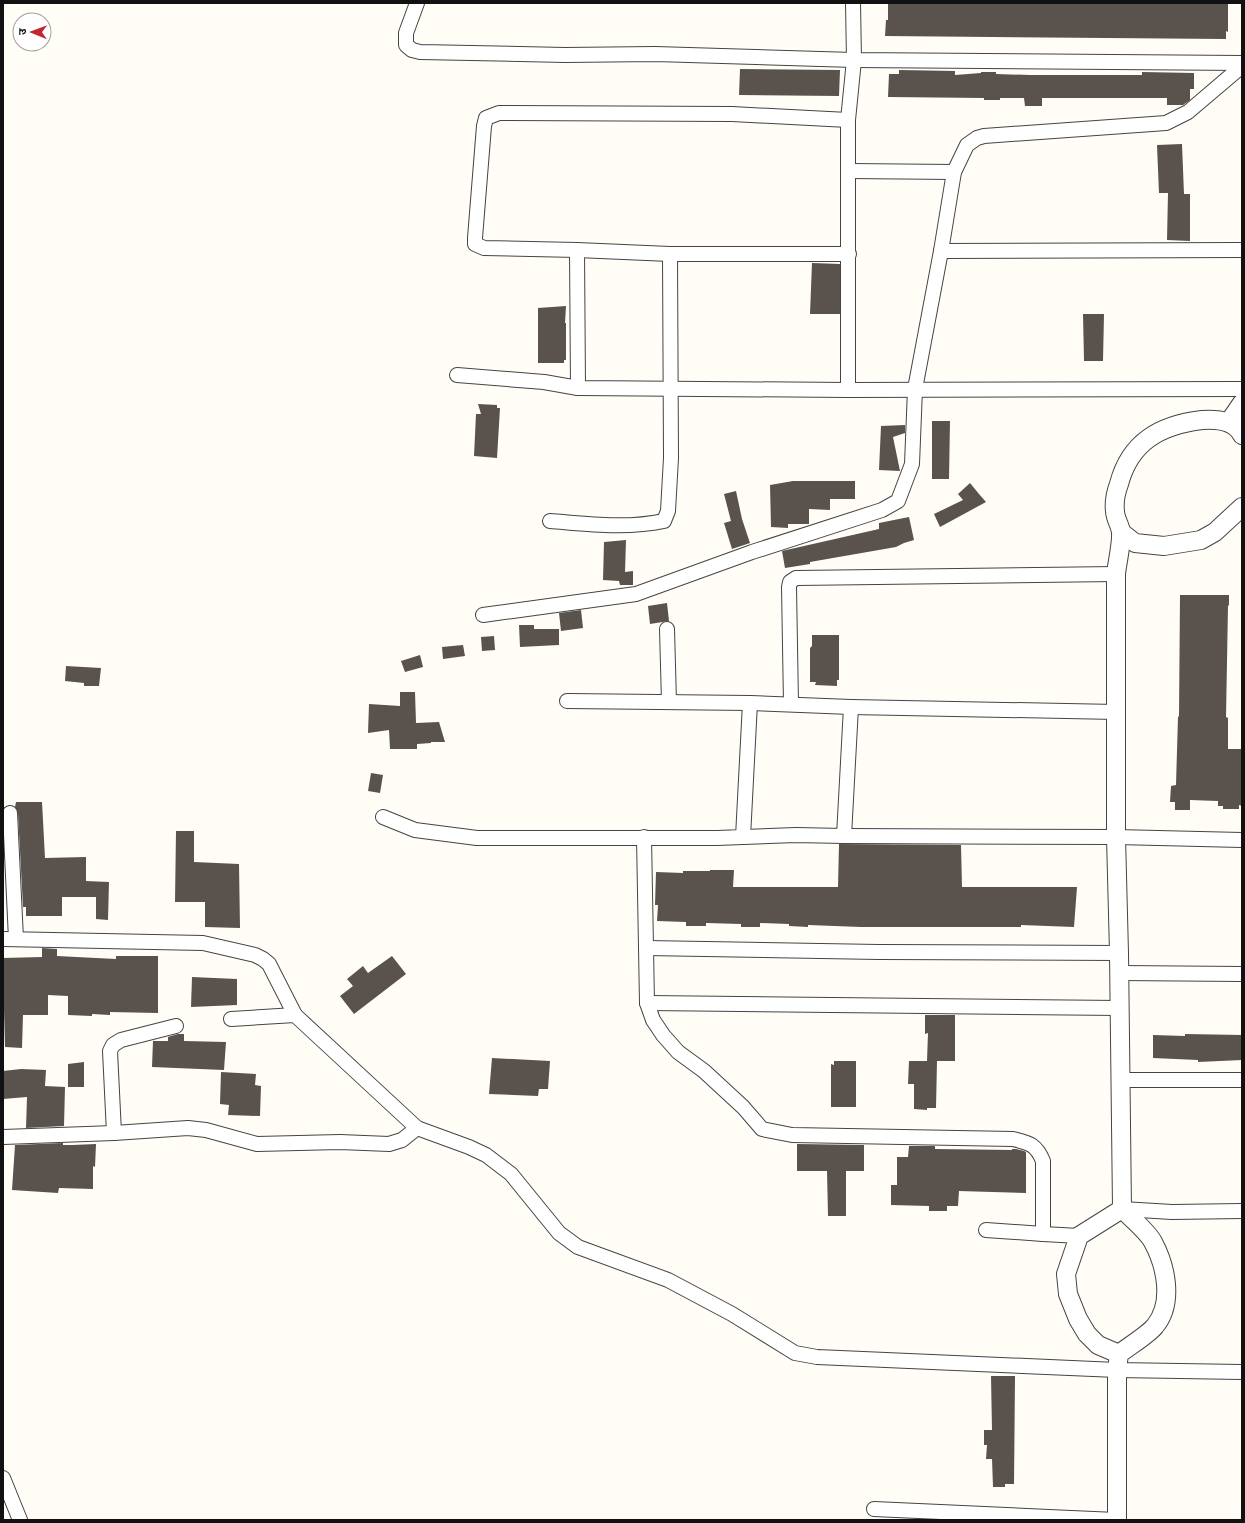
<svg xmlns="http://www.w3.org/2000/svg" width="1245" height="1523" viewBox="0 0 1245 1523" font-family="'Playfair Display','Noto Sans Devanagari',serif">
	<rect width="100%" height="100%" fill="#fffdf5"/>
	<!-- building -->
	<g fill="#5a524d">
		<polygon points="888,3 1228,3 1228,32 1226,31 1226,39 885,36 886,20 888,20"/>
		<polygon points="740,69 840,70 839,96 739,95"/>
		<polygon points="899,70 955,71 955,75 981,73 981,72 996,72 996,74 1030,75 1142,75 1142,72 1194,73 1194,89 1190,89 1190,100 1183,105 1167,105 1167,98 1042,98 1042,106 1025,106 1024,98 1000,98 1000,100 984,100 984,98 888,97 889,74 899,74"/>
		<polygon points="1182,144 1184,194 1190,194 1190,241 1167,240 1168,193 1159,193 1157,145"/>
		<polygon points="812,263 840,264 840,314 810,314"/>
		<polygon points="566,306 565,323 566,323 566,360 564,360 564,363 538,363 538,308"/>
		<polygon points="1083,314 1104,314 1103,361 1084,361"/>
		<polygon points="478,404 497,405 497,408 500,408 497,458 474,456 476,414 481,414"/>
		<polygon points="932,421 950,421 949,479 932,479"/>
		<polygon points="905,425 905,433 893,437 900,471 879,470 881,426"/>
		<polygon points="793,481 855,481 855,499 830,499 830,510 809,509 809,524 788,524 788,528 771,527 770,485"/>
		<polygon points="970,483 979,494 986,502 940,527 934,514 963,500 958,494"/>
		<polygon points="736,491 742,519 750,543 732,549 724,523 731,521 724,494"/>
		<polygon points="909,517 914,540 904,543 896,547 810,562 810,564 785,568 782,551 879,529 879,523"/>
		<polygon points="626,540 625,572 633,571 633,585 620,585 619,581 603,580 604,542"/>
		<polygon points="1180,595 1229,595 1229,605 1228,606 1226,717 1228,718 1228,749 1242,749 1242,806 1239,805 1239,809 1223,809 1223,806 1218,806 1218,801 1190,800 1190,810 1175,810 1175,802 1170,802 1171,786 1176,785 1178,717 1179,716"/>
		<polygon points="667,603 669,621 650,624 648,606"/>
		<polygon points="581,610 583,628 561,631 559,613"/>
		<polygon points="519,625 534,625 534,629 559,629 559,645 520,647"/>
		<polygon points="812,635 839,635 839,680 837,680 837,686 815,685 816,682 810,682 810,648 812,646"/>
		<polygon points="494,636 495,650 482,651 481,637"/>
		<polygon points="463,645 465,656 443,659 442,647"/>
		<polygon points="420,655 423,667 405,672 401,661"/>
		<polygon points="66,666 101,668 99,686 84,686 84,683 65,681"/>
		<polygon points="400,692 415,692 416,723 439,722 445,742 431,742 431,743 417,744 417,749 390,749 389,730 368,733 369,704 400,706"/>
		<polygon points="371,773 383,775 380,793 368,791"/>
		<polygon points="16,802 42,802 45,858 86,857 86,881 109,882 108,920 96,919 96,897 62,897 62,916 26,916 26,907 23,907 18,813 15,807"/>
		<polygon points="176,831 194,831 194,862 239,864 240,928 205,927 205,902 175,902"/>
		<polygon points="839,844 961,845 962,887 1077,887 1074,927 1021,925 1021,927 861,927 808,925 808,927 789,926 789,924 760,923 760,927 741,927 741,924 706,923 706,926 686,926 686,922 657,921 658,905 655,905 656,872 683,873 683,871 710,871 710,870 734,870 733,887 838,887"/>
		<polygon points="42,948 57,949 57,956 116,959 116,956 158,956 158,1013 110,1012 110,1015 92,1014 92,1016 68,1015 68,996 48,995 48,1015 23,1015 22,1048 5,1047 4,1010 3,1010 3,958 42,957"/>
		<polygon points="392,956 406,974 354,1014 340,996 353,986 347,979 363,966 368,973"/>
		<polygon points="192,977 237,979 237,1005 191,1007"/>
		<polygon points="925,1015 955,1015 955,1061 927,1061 928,1033 925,1034"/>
		<polygon points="178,1034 184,1034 184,1041 226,1042 224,1070 152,1067 153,1041 168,1041 168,1037"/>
		<polygon points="1185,1034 1242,1035 1242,1060 1198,1062 1198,1060 1153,1058 1153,1035 1185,1036"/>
		<polygon points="492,1058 550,1061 548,1089 539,1089 538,1096 489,1094"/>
		<polygon points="834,1061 856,1061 856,1107 831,1107 831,1064 834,1065"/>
		<polygon points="909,1061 937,1061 936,1108 927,1108 927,1110 914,1109 914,1084 908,1084"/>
		<polygon points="84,1062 84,1087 68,1087 68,1064"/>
		<polygon points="21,1069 46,1070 45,1086 65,1087 64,1126 26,1128 27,1097 3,1099 3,1071"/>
		<polygon points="221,1072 256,1074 255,1085 261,1086 260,1116 228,1115 229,1105 220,1104"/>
		<polygon points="63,1143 63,1145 73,1145 96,1144 95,1167 93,1166 93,1189 59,1188 58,1193 12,1190 15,1145"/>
		<polygon points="797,1144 864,1145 864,1171 846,1171 846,1216 828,1216 827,1171 797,1171"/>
		<polygon points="909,1146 935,1146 935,1149 1012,1150 1012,1149 1016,1149 1024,1151 1026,1152 1026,1193 959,1191 958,1206 947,1206 947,1211 929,1211 929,1206 891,1205 891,1185 897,1185 897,1157 908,1157"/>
		<polygon points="991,1376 1015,1376 1014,1484 1005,1484 1005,1487 993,1487 992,1459 986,1459 987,1445 984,1445 984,1430 992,1430"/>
	</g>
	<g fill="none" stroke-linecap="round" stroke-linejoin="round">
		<defs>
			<g id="minor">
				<polyline points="417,3 406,33 406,45 412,50 420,52 565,55 655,54 854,60 1242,63"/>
				<polyline points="848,120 848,390"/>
				<polyline points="849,171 954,172"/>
				<polyline points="577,250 578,388 848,390 1242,389"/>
				<polyline points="941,251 1242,250"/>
				<polyline points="849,254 670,254 577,250 484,248 475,244 475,238 484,126 486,118 499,113 732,114 848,120 854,60 853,3"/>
				<polyline points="457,375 544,382 578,388"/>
				<path d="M550 521C588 524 626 529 664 521L668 511 671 458 670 254"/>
				<polyline points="483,615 636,594 752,552 882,510 898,501 912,464 915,389 941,251 954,172 967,145 977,138 984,136 1166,123 1188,112 1242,66"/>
				<polyline points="667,629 669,702"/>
				<polyline points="567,701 750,703 851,707 1117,712"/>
				<polyline points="791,704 789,587 790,582 796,578 1116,574"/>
				<polyline points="10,813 16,939"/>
				<polyline points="383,817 415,830 477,838 717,838 743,837 750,703"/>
				<polyline points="844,836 1116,837 1242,840"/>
				<path d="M644 837 647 1003 653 1020 663 1035 678 1052 704 1071 743 1107 762 1129 792 1135 1013 1139C1029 1143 1036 1144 1043 1161V1234L1079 1236"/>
				<polyline points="743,837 796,835 844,836 851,707"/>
				<polyline points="3,939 203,943 255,955 263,959 269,964 295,1015"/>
				<polyline points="646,948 879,952 1119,953"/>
				<polyline points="1119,973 1242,974"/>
				<polyline points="647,1003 1120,1008"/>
				<polyline points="231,1019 295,1015 417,1128 469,1147 486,1155 511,1174 559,1233 578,1247 668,1280 732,1314 795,1353 817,1357 1117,1370 1242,1372"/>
				<polyline points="1121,1080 1242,1080"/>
				<polyline points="114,1133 110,1051 113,1045 121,1040 176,1026"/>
				<polyline points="3,1137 114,1133 188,1128 206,1130 257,1144 340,1142 389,1144 402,1140 417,1128"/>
				<polyline points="1122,1209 1172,1212 1242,1211"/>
				<polyline points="986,1230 1043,1234"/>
				<polyline points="3,1478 20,1520"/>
				<polyline points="874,1509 1116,1520"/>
			</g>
			<g id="tertiary">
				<polyline points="1229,422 1242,403"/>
				<polyline points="1121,532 1135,543 1164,546 1201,540 1215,532 1242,507"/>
				<polyline points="1119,1354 1098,1345 1087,1334 1078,1319 1068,1294 1066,1274 1079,1236 1122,1209"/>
				<path d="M1117 1520V1370L1119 1354C1129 1346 1148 1335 1155 1326 1174 1303 1166 1266 1153 1242 1148 1232 1130 1217 1122 1209L1119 953 1116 837V574C1117 564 1122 542 1121 532 1120 525 1115 518 1115 511 1114 503 1116 492 1119 484 1130 442 1160 425 1202 420 1216 419 1235 420 1242 435"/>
			</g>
		</defs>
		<!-- minor casing -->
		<use href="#minor" stroke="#444" stroke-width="16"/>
		<!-- tertiary casing -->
		<use href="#tertiary" stroke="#444" stroke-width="20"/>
		<!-- minor -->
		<use href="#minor" stroke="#fff" stroke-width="14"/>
		<!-- tertiary -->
		<use href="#tertiary" stroke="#fff" stroke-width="18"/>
	</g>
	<!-- border -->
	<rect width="1245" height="1523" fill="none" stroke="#111111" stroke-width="8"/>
	<!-- north arrow -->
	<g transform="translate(32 32) rotate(271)"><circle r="19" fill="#ffffff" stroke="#a0a0a0"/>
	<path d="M0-3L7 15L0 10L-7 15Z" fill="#c4262e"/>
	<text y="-6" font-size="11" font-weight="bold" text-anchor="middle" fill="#111111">उ</text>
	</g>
</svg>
